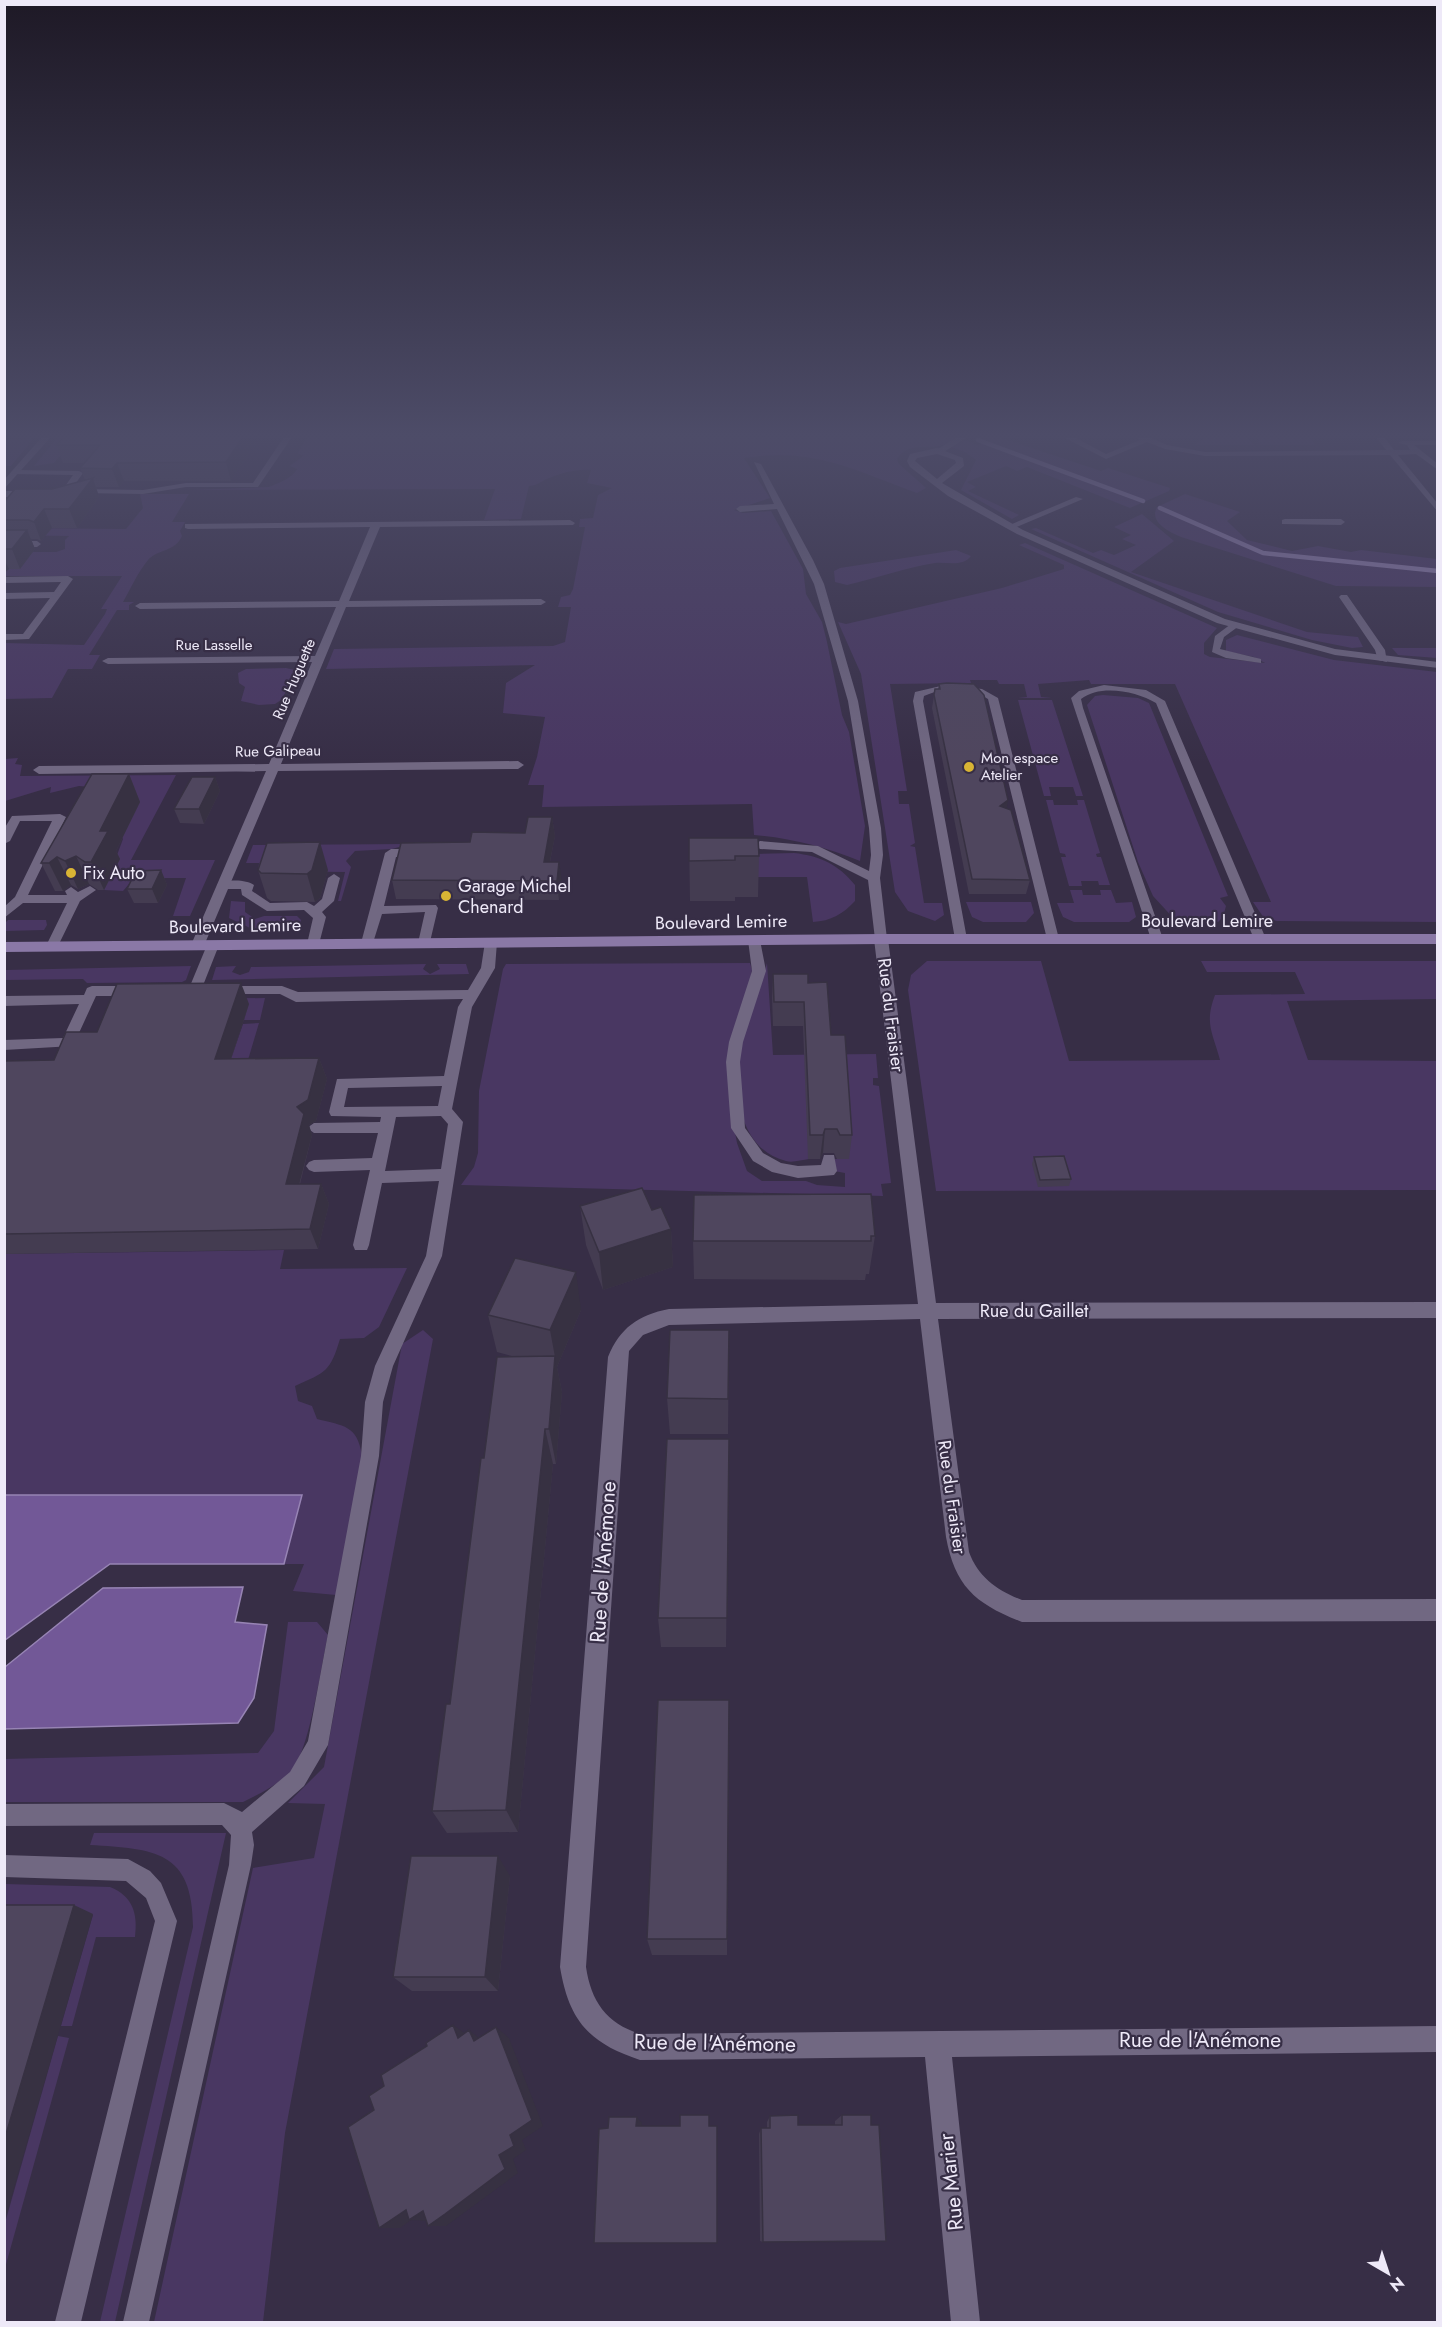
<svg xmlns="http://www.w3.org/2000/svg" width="1442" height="2327" viewBox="0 0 1442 2327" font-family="Jost,sans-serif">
	<rect width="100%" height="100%" fill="#372e46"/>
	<!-- green -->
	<g fill="#493762">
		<polygon points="26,437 35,437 11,466 5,466 5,439 23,440"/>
		<polygon points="58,437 68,437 66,449 54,463 34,466"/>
		<path d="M307 437H956C952 440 947 444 943 445 928 450 908 441 897 459L899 464 926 488 917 493C854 470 814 447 744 458L770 498 734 510 743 513 771 511 803 569 806 594 822 622 827 642 842 715 849 732 865 826 860 861C825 847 792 838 754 835L752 804 542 807 544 785H528L537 757 545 717 503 713 506 683 535 665 326 669 334 649 553 646 565 642 571 607H558L561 597 570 595 573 589 585 527H579L580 519 593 518 598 495 612 488 587 483 591 470C576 469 561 473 547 479 540 482 538 485 529 486L521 519 484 520 495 489 192 490 269 487C278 483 293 478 297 469L290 466 303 456 298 453Z"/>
		<polygon points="983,437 999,437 1101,471 1108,468 1170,488 1169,491 1130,508 1027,467 1017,471 1006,466 967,482 976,487 968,491 1019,515 1012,519 961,490 976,460 965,452 951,447 965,440 977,445 990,441"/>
		<polygon points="1205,437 1246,437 1254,445 1195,445"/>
		<polygon points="1257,437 1311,437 1315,445 1260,445"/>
		<path d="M140 494H189L172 522H185L180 531 182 536C175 552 158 549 148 560 138 572 131 588 123 602H134L129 605V610H117L89 655H100L92 669H68L52 698 5 699V643L84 645 105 614 107 609H101L122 576H5V569L33 552H56L65 549V540L69 536 5 535 4 508 7 528 126 529 143 508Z"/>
		<path d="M1185 494 1240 512 1227 521 1247 540 1292 551 1318 546 1351 552 1361 550 1437 559V587L1336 586 1181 537C1168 531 1149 522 1157 507Z"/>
		<polygon points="1142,514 1174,541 1131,572 1307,632 1358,637 1363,647 1352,648 1312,640 1218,612 1031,529 1036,528 1093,553 1101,550 1114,555 1136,545 1122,539 1131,535 1114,527"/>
		<polygon points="1025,543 1217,628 1204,643 1204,654 1210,657 1265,663 1254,657 1226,651 1226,640 1237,635 1334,660 1437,672 1437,922 1277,921 1264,918 1253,902 1271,902 1175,684 1091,684 1089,680 1038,684 1041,697 1052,698 1018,698 1027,697 1024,684 999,684 997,680 970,680 971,683 890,684 907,791 898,791 899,804 909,804 915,843 910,846 915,847 924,903 942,903 944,915 935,921 908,911 895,892 861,674 838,622 846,624 1002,588 1064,569 1064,565 1019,545"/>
		<path d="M956 550 971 556C963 567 947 562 935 563 905 568 877 578 847 585L835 582 834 571 840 568Z"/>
		<polygon points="1392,648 1437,648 1437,658 1398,655"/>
		<polygon points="286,668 295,670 295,676 281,700 275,704 259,705 241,701 245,687 239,683 238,673 246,669"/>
		<polygon points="1103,695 1138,698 1149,703 1228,896 1220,898 1226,906 1223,917 1218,922 1177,922 1153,896 1138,862 1087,705 1095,696"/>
		<polygon points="1018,700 1052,700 1083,796 1076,796 1073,787 1049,787 1051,796 1044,796"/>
		<polygon points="18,758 15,764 22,765 20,776 176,775 131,860 215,860 190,916 173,916 186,878 134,878 123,891 104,890 123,839 91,787 79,786 50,793 51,787 5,801 5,759"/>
		<polygon points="1046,800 1053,800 1054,805 1078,805 1077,800 1084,800 1100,853 1096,854 1097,857 1101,857 1110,885 1099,885 1098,881 1081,881 1082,886 1069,886 1061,857 1066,857 1065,854 1060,853"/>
		<polygon points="410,844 392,849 355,851 346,861 351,867 341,901 338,901 345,872 258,871 259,863 246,863 253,845"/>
		<path d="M794 853C820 856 838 864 855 885V901C843 914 831 921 813 922L807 877H756L754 854Z"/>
		<polygon points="1070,890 1082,890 1083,895 1101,895 1100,890 1111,890 1116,903 1132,902 1136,917 1129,922 1074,922 1063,917 1057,903 1074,903"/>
		<polygon points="231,901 245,902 245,912 255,919 264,916 297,916 301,920 300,927 250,928 229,918"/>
		<polygon points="966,902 1031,902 1034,913 1026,922 983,922 972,917"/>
		<polygon points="8,920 46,920 47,925 44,930 5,931 5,923"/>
		<path d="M927 961H1041L1069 1061 1220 1060C1213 1033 1204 1024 1215 995L1305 994 1295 972H1207L1201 961H1437V999L1287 1001 1308 1060 1437 1061V1190L936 1191 908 990 911 975Z"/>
		<path d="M750 963 752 970 731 1111 737 1143 747 1171 762 1181H806L817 1185 845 1187V1173L834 1171 835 1159H849L842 1060 809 1159C802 1160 792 1163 786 1161 731 1147 732 1072 744 1029 750 1006 761 986 767 963L773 1055 876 1054 878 1078H873V1085L879 1086 891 1183 881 1184 883 1196 461 1185 474 1167 478 1153 479 1091 503 969 506 964Z"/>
		<polygon points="426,964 423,969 430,974 440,969 437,964 466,964 469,974 212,980 216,967 236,966 232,972 240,975 249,972 251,967"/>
		<polygon points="191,966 186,980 182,982 87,983 83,979 5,980 5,970"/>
		<polygon points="265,998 260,1020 244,1020 248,1004 178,999"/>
		<polygon points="259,1023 248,1060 231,1059 243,1024"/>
		<path d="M284 1250 280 1269 407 1268 379 1327 364 1338 340 1339C330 1372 326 1372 295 1386L298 1401 312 1406 317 1419C344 1426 357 1425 362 1455L336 1595 293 1591 304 1564H284L301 1495H5L4 1254Z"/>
		<polygon points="423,1330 433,1339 285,2133 263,2322 154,2322 253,1868 314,1858 325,1804 288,1803 324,1767 402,1344"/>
		<path d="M288 1622H317L328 1635C321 1665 310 1752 290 1773 276 1786 259 1794 243 1802H5L4 1759 258 1753 274 1731Z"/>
		<path d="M94 1833H226L115 2322H100L193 1927C193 1850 154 1849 90 1845Z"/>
		<path d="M5 1884 110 1887C133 1896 138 1914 135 1937H96L72 2026H61L93 1915 5 1913Z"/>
		<polygon points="58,2036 69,2038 5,2268 5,2223"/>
	</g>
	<!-- water -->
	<g fill="#725897" stroke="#9784b4" stroke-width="1.5">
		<polygon points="5,1495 302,1495 284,1564 110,1564 5,1640"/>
		<polygon points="243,1587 235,1622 267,1625 254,1698 238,1723 5,1729 5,1667 103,1588"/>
	</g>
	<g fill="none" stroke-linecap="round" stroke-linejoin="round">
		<!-- stream -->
		<g stroke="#9784b4" stroke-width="4.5">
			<polyline points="978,440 1143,501"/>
			<polyline points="1160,508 1263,553 1438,571"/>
		</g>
		<!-- service -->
		<g fill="#716882" fill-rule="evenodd">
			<polygon points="284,437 292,437 258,487 186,487 143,494 79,493 75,491 79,489 143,490 186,483 253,483"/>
			<polygon points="957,437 968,437 942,453 935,451"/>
			<polygon points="1063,437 1074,437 1106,454 1140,440 1137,437 1149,437 1167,445 1205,452 1386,450 1376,437 1384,437 1394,450 1410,450 1407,445 1398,443 1402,441 1438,441 1438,445 1414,445 1438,464 1438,470 1416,454 1398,455 1438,504 1438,512 1390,455 1205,456 1165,449 1147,442 1106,459"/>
			<polygon points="754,462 761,464 813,560 824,584 858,701 881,828 883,855 880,878 887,939 881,943 875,939 868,880 812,852 760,849 754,845 760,841 818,846 869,871 871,855 869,828 848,701 814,584 777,509 740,512 736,509 740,506 774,504"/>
			<polygon points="16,470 79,471 83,473 66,497 52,497 52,493 61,492 73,475 13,474 12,472"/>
			<polygon points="4,491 31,491 35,494 31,497 4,497"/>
			<polygon points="1076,497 1083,499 1012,529 1005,527"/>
			<polygon points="1285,519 1341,519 1345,522 1341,525 1282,524 1282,520"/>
			<polygon points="4,541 37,541 41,544 37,547 4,547"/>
			<polygon points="4,577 68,576 73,579 29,639 4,640 4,634 23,634 50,598 4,599 4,593 54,592 61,582 4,583"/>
			<polygon points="1341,595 1347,595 1385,650 1387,662 1378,660 1375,650 1339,597"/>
			<polygon points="1231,624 1239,626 1224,637 1220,649 1261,659 1261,663 1226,658 1212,652 1215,636"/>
			<path d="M945 685 982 689 998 698 1059 939 1058 942H1048L1047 939 988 699C972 688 942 687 924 696L923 701 967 939 961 943 955 939 913 701 915 692Z"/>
			<path d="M1104 685 1146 690 1165 701 1266 939 1265 942H1255L1254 939 1156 703C1136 691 1100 684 1081 699L1083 708 1163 939 1157 943 1151 939 1071 698 1079 691Z"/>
			<polygon points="60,814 66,817 28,895 67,895 65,891 71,887 78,892 90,886 96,890 80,901 58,946 52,950 46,946 67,903 23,903 4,918 4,907 15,897 52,821 20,821 10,841 4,844 4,829 12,816"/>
			<polygon points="391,849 417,849 423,853 417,857 396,857 384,906 436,905 438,908 429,946 424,947 418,943 425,912 382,914 372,946 367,947 361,943 385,853"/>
			<path d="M334 874 340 878 334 901 322 912 326 917 319 944 313 948 307 944 313 918 304 910 267 911 242 895 241 889H223L217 885C225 879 246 879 254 885L252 891 270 903 307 902 314 906 322 899 328 878Z"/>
			<polygon points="754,936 760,940 766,971 743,1042 740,1062 745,1128 763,1153 781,1163 798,1166 821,1165 824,1155 834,1155 837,1171 834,1175 798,1178 772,1172 753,1161 731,1128 726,1062 729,1042 752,971 748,940"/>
			<path d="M491 938 497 942 495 968 472 1007 452 1109 463 1122 442 1256 393 1366 383 1402 379 1456 328 1745 304 1786 252 1832 254 1845 251 1865 149 2322H123L229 1865 231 1835 222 1825 4 1826V1804L224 1803 242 1812 290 1772 308 1741 361 1456 365 1402 375 1366 426 1256 439 1181 382 1183 369 1245 367 1250H355L353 1245 370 1170 314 1172 309 1170 306 1166 309 1162 314 1160 372 1158 378 1133H314L307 1128 314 1123 380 1122 381 1117 331 1116 329 1112 337 1079 444 1076 458 1007 463 999 296 1002 280 994H225L218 990 225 986H282L298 992 468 990 481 968 485 942ZM442 1086 438 1106 344 1107 348 1088ZM441 1116 448 1124 441 1169 385 1171 396 1117Z"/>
			<polygon points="213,941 219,945 200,993 177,993 175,990 177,987 190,986 207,945"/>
			<polygon points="92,986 134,986 141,991 134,996 96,996 73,1046 4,1050 4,1040 63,1038 79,1004 4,1006 4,996 84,995 87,988"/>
			<polygon points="4,1855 128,1859 150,1871 161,1883 177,1921 81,2322 55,2322 155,1921 146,1898 126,1881 4,1877"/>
		</g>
		<!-- minor -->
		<g fill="#716882" fill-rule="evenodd">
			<polygon points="42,437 51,437 4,489 4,480"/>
			<path d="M937 448 963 458 964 466 942 483 1023 530 1225 619 1335 649 1438 662V668L1335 655 1217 623 1017 534 948 496 910 467 907 461 910 454ZM937 454 955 460 956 463 937 479 915 461 917 458Z"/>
			<polygon points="570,520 575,523 573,525 380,527 349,601 541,599 546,602 541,605 346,607 281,764 518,761 524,765 518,769 278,771 203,948 193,948 191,945 266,771 39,774 33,770 39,766 269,764 312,662 108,664 102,661 108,658 315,656 336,607 140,609 135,606 140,603 339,601 370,527 188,529 185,528 185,524"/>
			<path d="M881 934 888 939 936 1303 1438 1302V1318L938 1319 969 1552C978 1577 998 1591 1022 1600L1438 1599V1621L1022 1622C976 1604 955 1587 946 1537L920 1319 669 1325 643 1335 629 1351 586 1967C591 2001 606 2023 640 2034L1438 2026V2052L952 2057 980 2322H951L925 2057 640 2060C589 2043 569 2021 560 1967L608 1357C620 1328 638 1315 669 1309L918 1304 874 939Z"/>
		</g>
		<!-- secondary -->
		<polygon fill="#8a78a6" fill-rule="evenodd" points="881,934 1438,934 1438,944 881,944 4,952 4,942"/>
	</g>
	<!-- wall -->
	<g fill="#443c51">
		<polygon points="64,437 259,437 231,481 124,481 119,487 96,487 99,497 77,528 52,528 41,541 37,539 31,539 35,549 20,569 9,569 4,573 4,502 85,480 80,468 84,463 63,463 57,445"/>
		<polygon points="939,684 1007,808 1030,880 1026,894 969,894 932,708 935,689 938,689"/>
		<polygon points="129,774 140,802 116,851 120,859 104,890 98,890 89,884 78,889 71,885 63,891 55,891 41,863"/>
		<polygon points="215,777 220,791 204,824 180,823 174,809"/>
		<polygon points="552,817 555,836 550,862 562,881 559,900 396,899 392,880 470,842 525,833"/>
		<polygon points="689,838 759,856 758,897 735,897 735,901 690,901"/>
		<polygon points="161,870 167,885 158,903 134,903 127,889"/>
		<polygon points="258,870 328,870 320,898 315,902 271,901 267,898"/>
		<polygon points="773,974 808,983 831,1035 852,1135 849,1159 837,1159 834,1153 823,1153 820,1159 808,1159 803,1026 773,1026 772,998"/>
		<polygon points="249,1004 231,1059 319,1058 327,1079 316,1121 309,1125 312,1135 300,1184 321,1184 329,1204 318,1249 4,1254 4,1061 54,1060 97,1032"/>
		<polygon points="1034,1157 1071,1179 1069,1186 1038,1187 1032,1164"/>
		<polygon points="580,1206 652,1210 671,1229 673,1267 603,1290 586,1245"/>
		<polygon points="875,1236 869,1274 866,1274 865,1280 694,1279 693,1241"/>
		<polygon points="581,1310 557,1367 562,1392 556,1464 553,1464 518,1832 447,1833 432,1811 450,1704 515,1357 497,1352 488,1315"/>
		<polygon points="729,1330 728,1434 670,1434 667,1398"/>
		<polygon points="729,1439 726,1647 661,1647 658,1618"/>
		<polygon points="729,1700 727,1955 652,1955 647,1939"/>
		<polygon points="510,1876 498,1991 412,1991 393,1977"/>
		<polygon points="842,2115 871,2115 763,2242 760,2241 759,2134 761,2128 767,2128 767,2122 770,2116 798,2125 835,2125 835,2121"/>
	</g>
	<!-- shaded-wall -->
	<g fill="#373142">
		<polygon points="243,437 259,437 231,481 226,462"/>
		<polygon points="117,463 124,481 119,487 112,469"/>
		<polygon points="93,478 99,497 77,528 69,509"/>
		<polygon points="44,509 52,528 41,541 34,522"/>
		<polygon points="27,530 35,549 20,569 12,549"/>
		<polygon points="4,559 9,569 4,573"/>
		<polygon points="129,774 140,802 116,851 120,859 104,890 91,862 100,831"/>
		<polygon points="215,777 220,791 204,824 199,809"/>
		<polygon points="1008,800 1006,814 1000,806"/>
		<polygon points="552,817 555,836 546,881 544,862"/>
		<polygon points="320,842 328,870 320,898 315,902 307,874"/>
		<polygon points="76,856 89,884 78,889 65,861"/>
		<polygon points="57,857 71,885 63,891 49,863"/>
		<polygon points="559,862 562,881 559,900 557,881"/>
		<polygon points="161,870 167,885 158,903 152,889"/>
		<polygon points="241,983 249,1004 224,1080 215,1059"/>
		<polygon points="319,1058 327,1079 316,1121 309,1125 312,1135 294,1204 286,1184 297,1107"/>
		<polygon points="825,1129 823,1153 820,1159 823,1135"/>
		<polygon points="321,1184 329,1204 318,1249 310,1229"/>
		<polygon points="671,1229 673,1267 603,1290 599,1252"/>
		<polygon points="576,1272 581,1310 557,1367 562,1392 556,1464 549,1429 555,1357 550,1330"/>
		<polygon points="545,1429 553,1464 518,1832 506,1810"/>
		<polygon points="498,1856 510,1876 498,1991 485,1977"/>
		<polygon points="74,1905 93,1914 4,2222 4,2141"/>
		<polygon points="453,2025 469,2036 458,2038"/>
		<polygon points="496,2027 509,2038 543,2126 522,2140 526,2150 513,2159 518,2173 446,2226 428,2226 499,2155 510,2135"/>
		<polygon points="469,2030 483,2041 474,2041"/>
		<polygon points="637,2117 642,2123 641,2132 636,2126"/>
		<polygon points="406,2210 441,2211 428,2221 411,2220 400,2228 379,2228"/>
	</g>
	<!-- building -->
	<g fill="#4f465e" stroke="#373142" stroke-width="1.5">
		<polygon points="64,437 243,437 226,462 117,463 112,469 80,468 100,445 57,445"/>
		<polygon points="93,478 69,509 44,509 34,522 29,520 4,520 4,502 15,489 52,489"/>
		<polygon points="4,530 27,530 12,549 4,549"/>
		<polygon points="947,683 974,684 984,695 1008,800 1000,806 1011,810 1030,880 972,879 934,695 935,689 940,689 939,684"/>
		<polygon points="92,774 129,774 100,831 108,831 91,862 85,862 76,856 65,861 57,857 49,863 41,863"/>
		<polygon points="192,777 215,777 199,809 174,809"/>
		<polygon points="528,817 552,817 544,862 559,862 557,881 392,880 401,843 470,842 472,832 525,833"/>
		<polygon points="689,838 758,838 759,856 735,856 735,860 689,861"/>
		<polygon points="320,842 312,870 307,874 261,873 258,870 267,843"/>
		<polygon points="161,870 152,889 127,889 136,871"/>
		<polygon points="773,974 808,974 808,983 827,982 831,1035 845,1035 852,1135 840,1135 837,1129 825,1129 823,1135 810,1135 804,1002 774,1002"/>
		<polygon points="241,983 215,1059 319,1058 308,1100 297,1107 304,1114 286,1184 321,1184 310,1229 4,1234 4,1061 54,1060 66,1032 97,1032 117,984"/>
		<polygon points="1064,1156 1071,1179 1040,1180 1034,1157"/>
		<polygon points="642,1188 652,1210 661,1207 671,1229 599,1252 580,1206"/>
		<polygon points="871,1194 875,1236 871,1236 871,1241 693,1241 694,1195"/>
		<polygon points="515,1258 576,1272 550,1330 488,1315"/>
		<polygon points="670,1330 729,1330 728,1399 667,1398"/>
		<polygon points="555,1356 549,1429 545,1429 506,1810 432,1811 446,1704 450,1704 481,1458 484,1458 497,1357"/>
		<polygon points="667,1439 729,1439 727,1618 658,1618"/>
		<polygon points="658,1700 729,1700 727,1939 647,1939"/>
		<polygon points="411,1856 498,1856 485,1977 393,1977"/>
		<polygon points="4,1905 74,1905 4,2141"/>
		<polygon points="453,2025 458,2038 469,2030 474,2041 496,2027 532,2120 510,2135 514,2146 499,2155 505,2169 445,2214 428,2226 423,2211 409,2220 406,2210 379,2228 348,2127 374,2110 369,2096 384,2086 381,2075 427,2046 426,2043"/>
		<polygon points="680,2115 709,2115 709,2126 717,2126 717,2243 594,2243 599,2129 608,2128 609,2117 637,2117 636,2126 680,2126"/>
		<polygon points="798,2115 798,2125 842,2125 842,2115 871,2115 871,2125 879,2125 886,2241 763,2242 761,2128 770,2128 770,2116"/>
	</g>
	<!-- sky -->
	<linearGradient id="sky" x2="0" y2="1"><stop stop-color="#1e1926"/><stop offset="0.57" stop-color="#4d4c68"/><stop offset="1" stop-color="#4d4c68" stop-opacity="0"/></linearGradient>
	<rect width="1442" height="763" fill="url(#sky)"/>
	<!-- markers -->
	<g fill="#d8b434" stroke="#372e46" stroke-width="2">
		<circle cx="969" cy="767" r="6"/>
		<circle cx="71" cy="873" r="6"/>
		<circle cx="446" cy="896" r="6"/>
	</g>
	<g text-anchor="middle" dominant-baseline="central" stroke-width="4.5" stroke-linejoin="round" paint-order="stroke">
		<!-- far-street labels -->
		<g font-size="15" fill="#eee9f8" stroke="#372e46">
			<text x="214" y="645">Rue Lasselle</text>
			<text transform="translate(294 679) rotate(-67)">Rue Huguette</text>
			<text transform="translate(278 751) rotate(-1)">Rue Galipeau</text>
		</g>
		<!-- far-poi labels -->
		<g font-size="15" fill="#eee9f8" stroke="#372e46" text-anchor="start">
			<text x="981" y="758">Mon espace<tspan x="981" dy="17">Atelier</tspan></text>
		</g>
		<!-- poi labels -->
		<g font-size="18" fill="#eee9f8" stroke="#372e46" text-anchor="start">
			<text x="83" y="873">Fix Auto</text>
			<text x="458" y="886">Garage Michel<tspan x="458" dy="21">Chenard</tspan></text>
		</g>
		<!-- street labels -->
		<g font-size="18" fill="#eee9f8" stroke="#372e46">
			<text x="1207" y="921">Boulevard Lemire</text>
			<text transform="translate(721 922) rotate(-1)">Boulevard Lemire</text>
			<text transform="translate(235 926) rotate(-1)">Boulevard Lemire</text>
			<text transform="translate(891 1015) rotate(83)">Rue du Fraisier</text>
			<text x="1034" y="1311">Rue du Gaillet</text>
			<text transform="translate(952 1497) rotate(82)">Rue du Fraisier</text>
		</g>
		<!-- near-street labels -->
		<g font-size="21" fill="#eee9f8" stroke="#372e46">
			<text transform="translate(603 1562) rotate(-86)">Rue de l'Anémone</text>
			<text x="1200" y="2040">Rue de l'Anémone</text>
			<text transform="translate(715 2043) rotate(1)">Rue de l'Anémone</text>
			<text transform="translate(951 2182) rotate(-96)">Rue Marier</text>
		</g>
	</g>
	<!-- border -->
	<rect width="1442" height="2327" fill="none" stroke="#eee9f8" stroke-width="12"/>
	<!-- north arrow -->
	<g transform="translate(1388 2273) rotate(141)" stroke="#372e46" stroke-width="4.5" paint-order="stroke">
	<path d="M0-4.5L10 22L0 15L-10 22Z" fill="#eee9f8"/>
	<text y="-9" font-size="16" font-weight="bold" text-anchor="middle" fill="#eee9f8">N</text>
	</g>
</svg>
